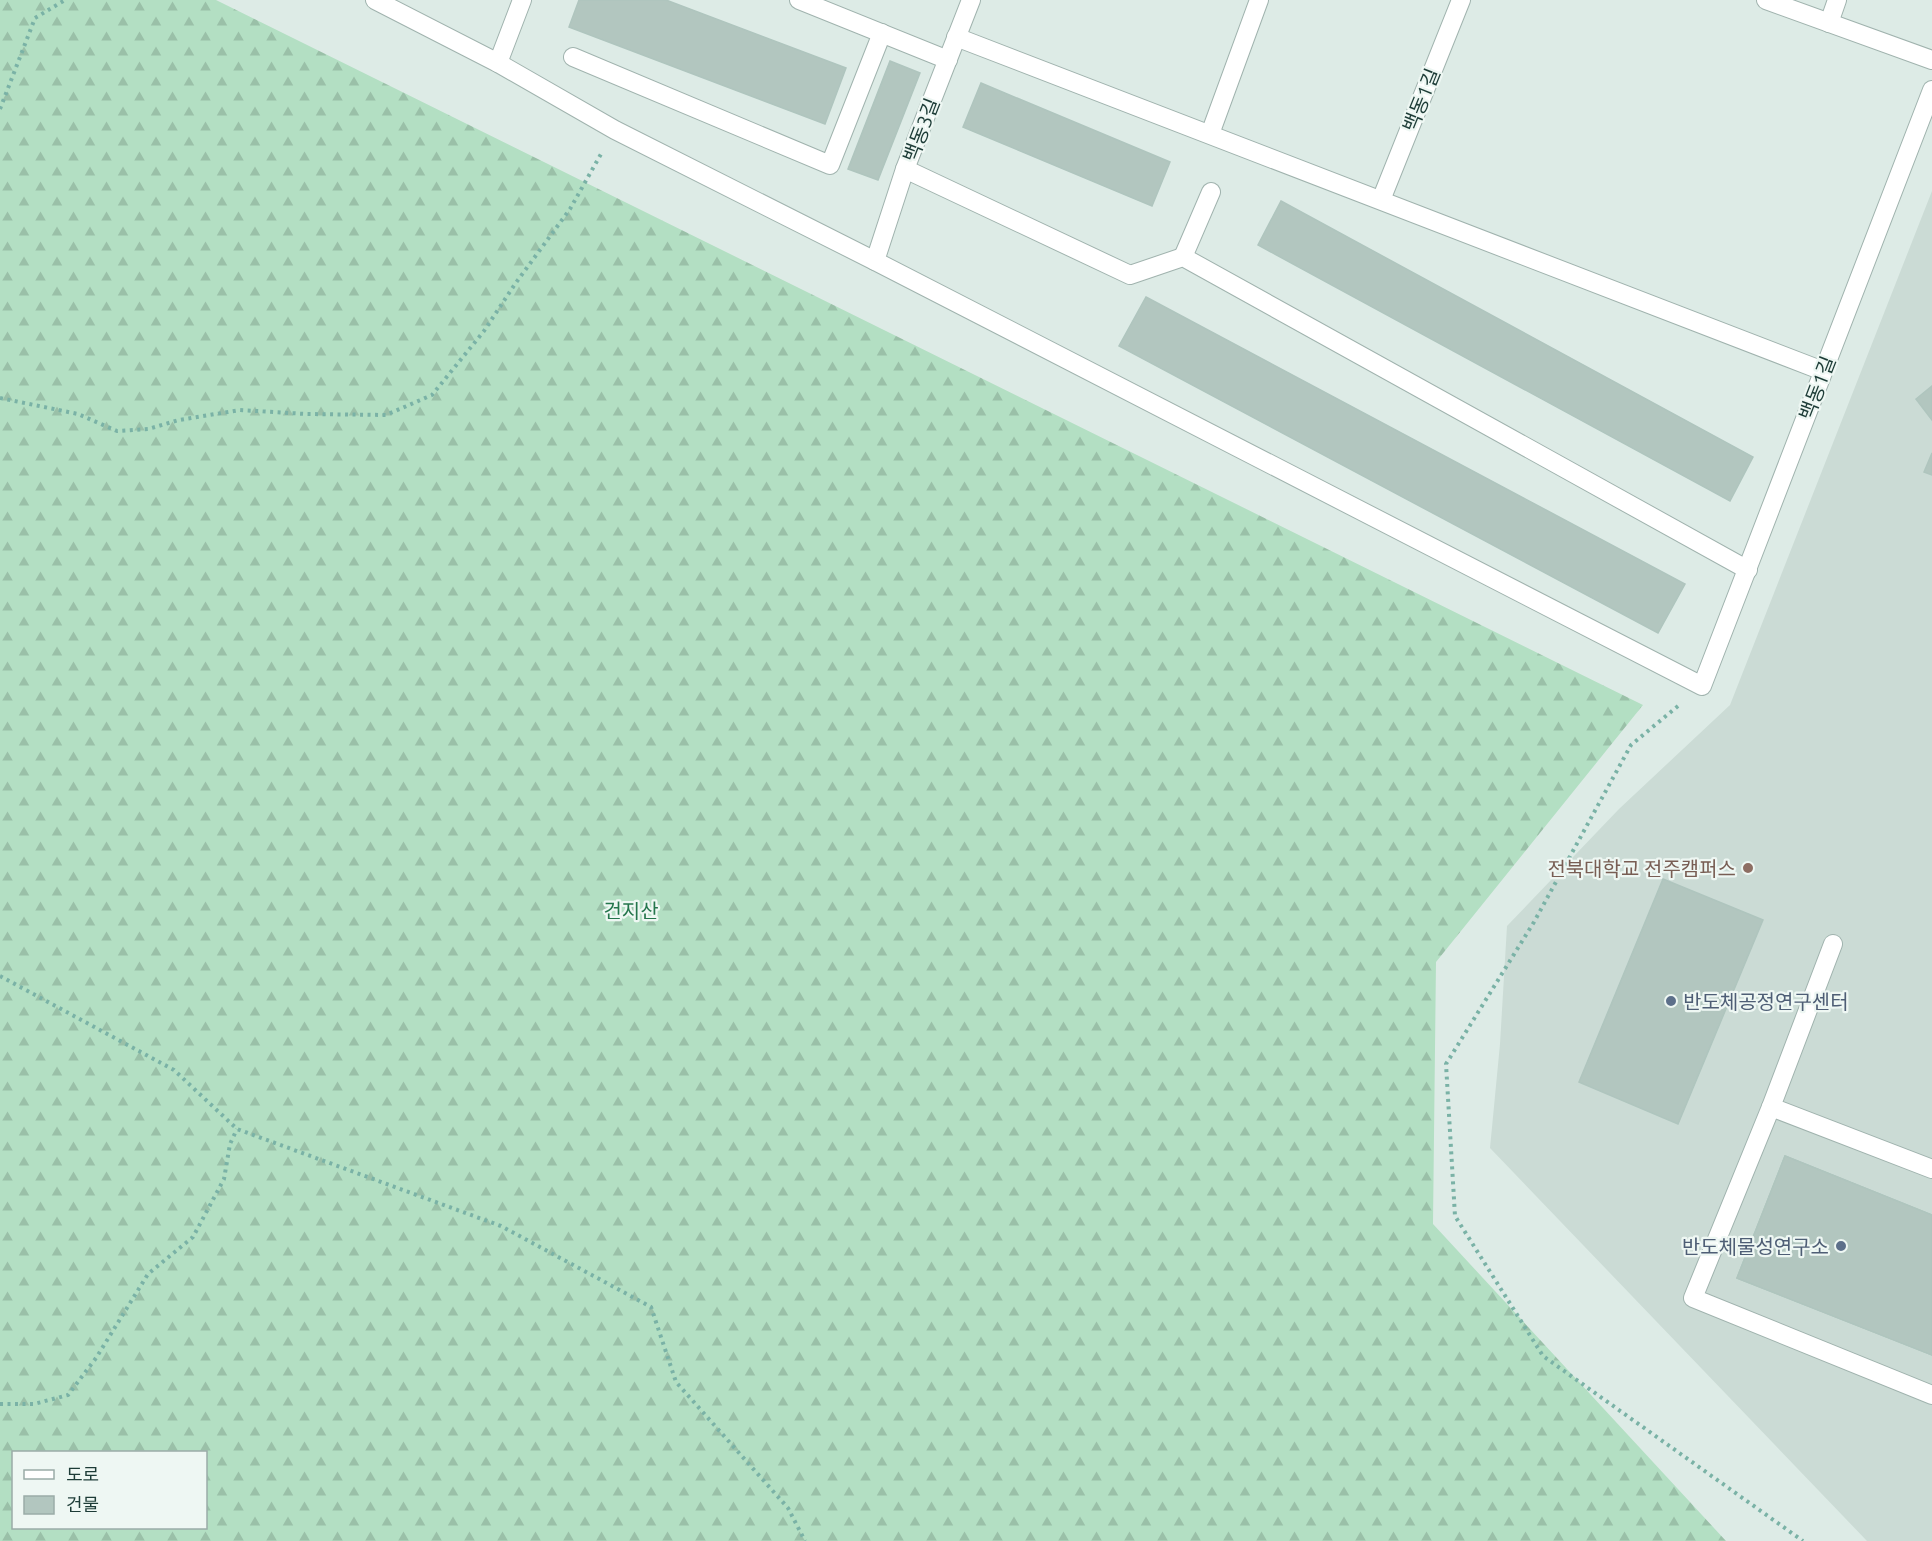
<svg xmlns="http://www.w3.org/2000/svg" width="1932" height="1541" viewBox="0 0 1932 1541" font-family="Ubuntu,'Noto Sans KR',sans-serif">
	<defs>
		<pattern id="forest-firs" width="22" height="20" patternUnits="userSpaceOnUse" patternTransform="scale(1.5)"><rect width="22" height="20" fill="#b3dfc3"/><path d="M5 1l3.5 6h-7zM16 11l3.5 6h-7z" fill="#9ac0a8"/></pattern>
	</defs>
	<rect width="100%" height="100%" fill="#ddebe6"/>
	<!-- built -->
	<polygon fill="#cbdbd5" points="1932,191 1932,1541 1867,1541 1490,1148 1500,1044 1507,926 1619,809 1730,705"/>
	<!-- forest -->
	<path fill="url(#forest-firs)" fill-rule="evenodd" d="M0 0H216L1643 705 1436 962 1433 1224 1726 1541H0ZM206 1452V1528H14V1452Z"/>
	<!-- building -->
	<g fill="#b2c6bf" stroke="#afc5be" stroke-width="1.5">
		<polygon points="579,0 666,0 846,68 825,124 569,27"/>
		<polygon points="890,61 920,73 878,180 848,169"/>
		<polygon points="981,83 1170,162 1152,206 963,127"/>
		<polygon points="1281,201 1753,457 1730,501 1258,245"/>
		<polygon points="1146,297 1685,584 1658,633 1119,346"/>
		<polygon points="1932,386 1932,420 1916,399"/>
		<polygon points="1932,453 1932,475 1924,472"/>
		<polygon points="1663,879 1763,920 1678,1124 1579,1082"/>
		<polygon points="1785,1156 1932,1215 1932,1355 1737,1278"/>
		<polygon points="1785,1156 1932,1215 1932,1355 1737,1278"/>
	</g>
	<g fill="none" stroke-linecap="round" stroke-linejoin="round">
		<defs>
			<g id="service">
				<polyline points="799,0 948,60"/>
				<polyline points="573,57 830,165 882,33"/>
				<polyline points="905,169 1130,275 1183,257 1748,570"/>
				<polyline points="1183,257 1211,192"/>
				<polyline points="1833,944 1771,1107 1932,1169"/>
				<polyline points="1771,1107 1693,1298 1932,1395"/>
			</g>
			<g id="minor">
				<polyline points="375,0 498,63 615,130 875,261 1702,686 1932,90"/>
				<polyline points="1766,0 1932,60"/>
				<polyline points="1829,23 1837,0"/>
				<polyline points="956,37 1823,371"/>
				<polyline points="498,63 522,0"/>
				<polyline points="1210,134 1259,0"/>
				<polyline points="1381,200 1461,0"/>
				<polyline points="875,261 905,169 971,0"/>
			</g>
		</defs>
		<!-- service casing -->
		<use href="#service" stroke="#a0b3ae" stroke-width="20"/>
		<!-- minor casing -->
		<use href="#minor" stroke="#a0b3ae" stroke-width="20"/>
		<!-- path -->
		<g stroke="#7ab2a6" stroke-width="4" stroke-dasharray="3 4.5" stroke-linecap="butt">
			<polyline points="0,109 35,18 65,0"/>
			<polyline points="0,398 78,414 117,431 148,429 179,420 240,410 306,414 386,415 432,395 484,331 515,284 570,209 601,154"/>
			<polyline points="1678,706 1631,745 1534,922 1446,1064 1455,1216 1543,1356 1803,1541"/>
			<polyline points="0,976 174,1070 237,1129 501,1226 651,1307 676,1382 788,1508 805,1541"/>
			<polyline points="0,1404 34,1404 68,1395 96,1358 148,1274 193,1237 224,1179 230,1144 237,1129"/>
		</g>
		<!-- service -->
		<use href="#service" stroke="#fff" stroke-width="18"/>
		<!-- minor -->
		<use href="#minor" stroke="#fff" stroke-width="18"/>
	</g>
	<!-- markers -->
	<circle fill="#8d6e63" stroke="#eef7f3" stroke-width="2" cx="1748" cy="868" r="6"/>
	<g fill="#5c6f8a" stroke="#eef7f3" stroke-width="2">
		<circle cx="1671" cy="1001" r="6"/>
		<circle cx="1841" cy="1246" r="6"/>
	</g>
	<g text-anchor="middle" dominant-baseline="central" stroke-width="4.5" stroke-linejoin="round" paint-order="stroke">
		<!-- street labels -->
		<g font-size="20" fill="#1d3c37" stroke="#eef7f3">
			<text transform="translate(1421 100) rotate(-68)">백동1길</text>
			<text transform="translate(921 130) rotate(-69)">백동3길</text>
			<text transform="translate(1817 388) rotate(-69)">백동1길</text>
		</g>
		<!-- education labels -->
		<g font-size="20" fill="#785e54" stroke="#eef7f3" text-anchor="end">
			<text x="1736" y="868">전북대학교 전주캠퍼스</text>
		</g>
		<!-- park labels -->
		<g font-size="20" fill="#24764c" stroke="#eef7f3">
			<text x="631" y="910">건지산</text>
		</g>
		<!-- service labels -->
		<g font-size="20" fill="#4e5e75" stroke="#eef7f3" text-anchor="start">
			<text x="1683" y="1001">반도체공정연구센터</text>
			<text x="1829" y="1246" text-anchor="end">반도체물성연구소</text>
		</g>
	</g>
	<!-- legend -->
	<rect x="12" y="1451" width="195" height="78" fill="#eef7f3" stroke="#9aaca8" stroke-width="1.5"/>
	<rect x="24" y="1470" width="30" height="9" fill="#ffffff" stroke="#9aaca8" stroke-width="1.5"/>
	<text x="66" y="1481" font-size="18" fill="#1d3c37">도로</text>
	<rect x="24" y="1496" width="30" height="18" fill="#b2c6bf" stroke="#9aaca8" stroke-width="1.5"/>
	<text x="66" y="1511" font-size="18" fill="#1d3c37">건물</text>
</svg>
